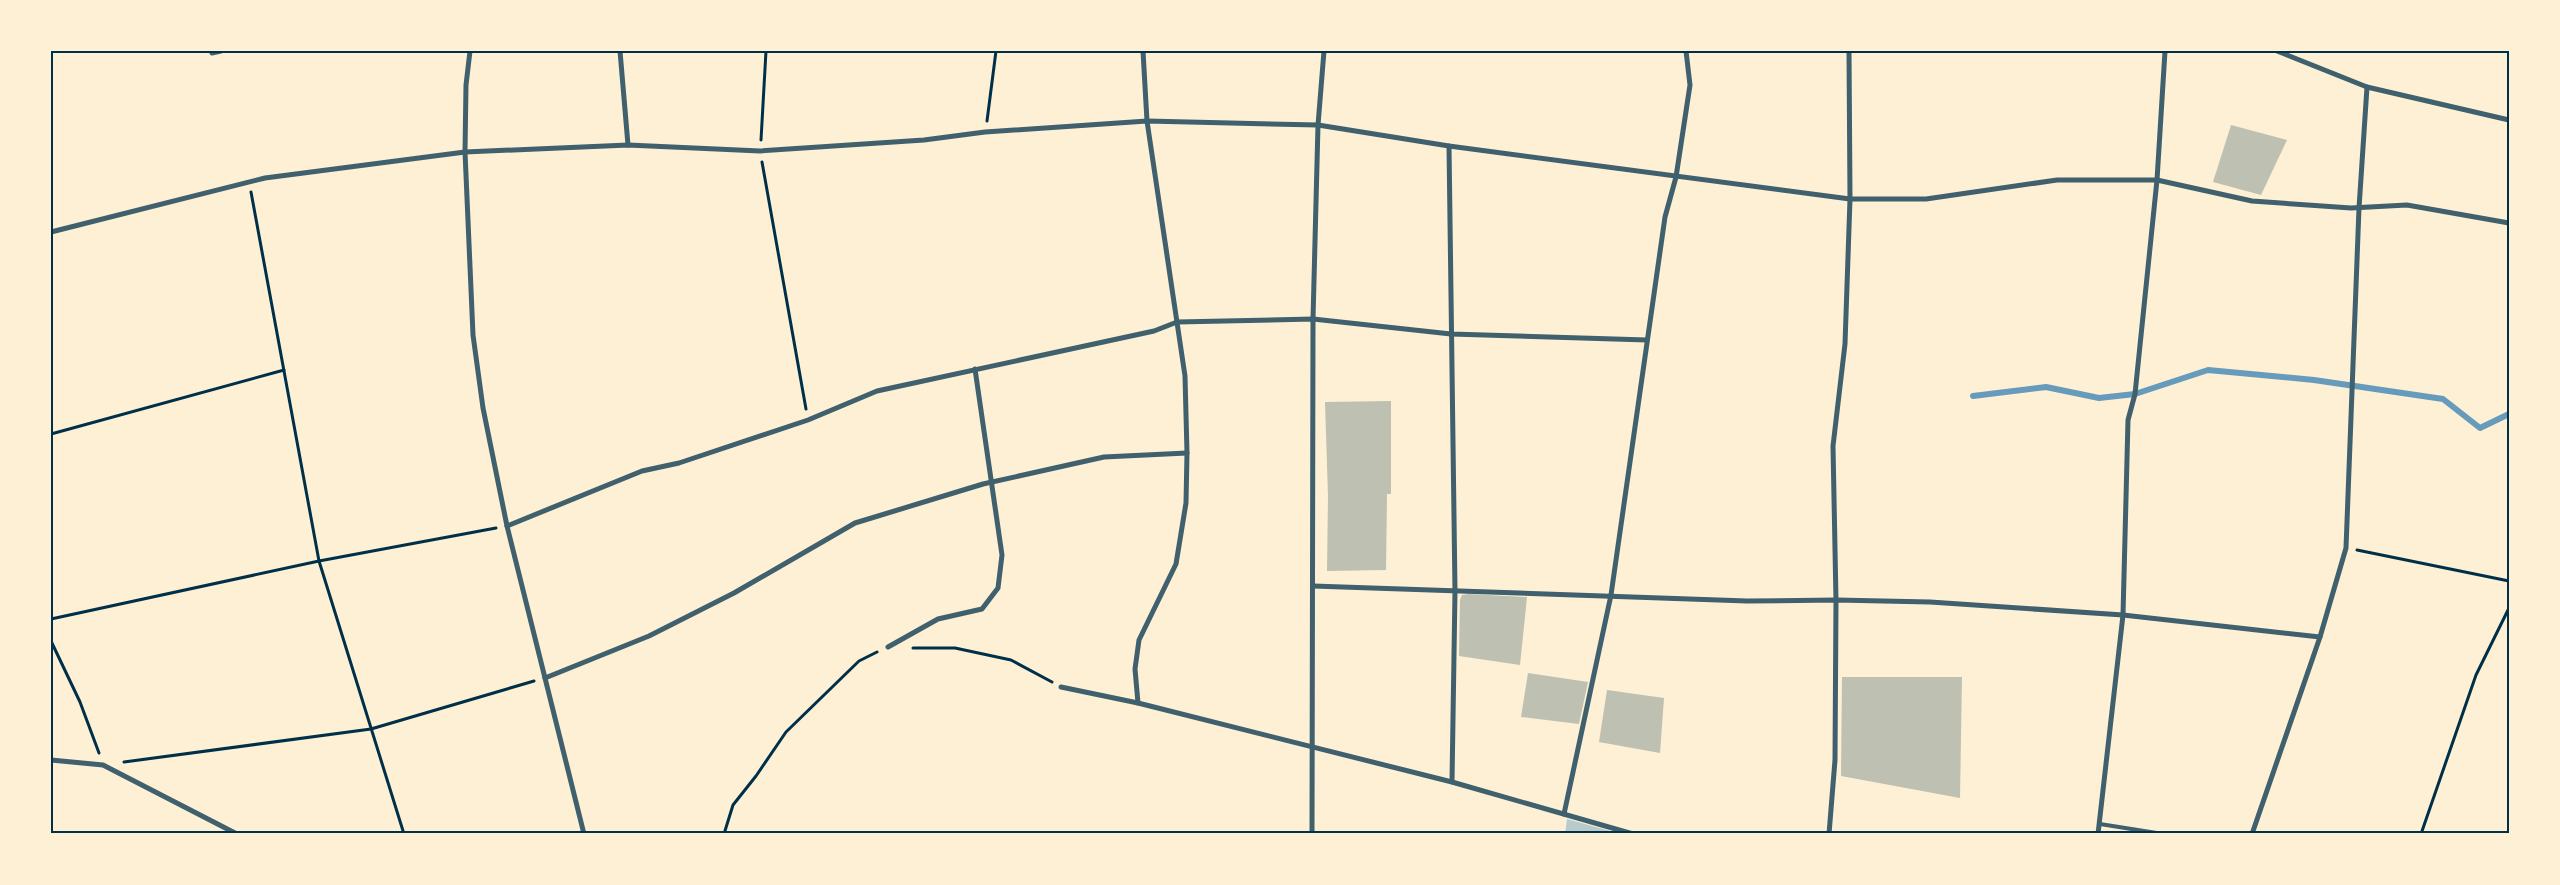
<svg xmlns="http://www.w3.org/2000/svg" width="2560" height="885" viewBox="0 0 2560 885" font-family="Barlow,sans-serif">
	<rect width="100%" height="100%" fill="#fdf0d5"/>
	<!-- green -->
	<polygon fill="#b9caca" points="1567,819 1621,834 1565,834"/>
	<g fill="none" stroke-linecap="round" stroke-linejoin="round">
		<!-- stream -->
		<polyline stroke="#669bbc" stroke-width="6" points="1973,396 2046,387 2099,398 2135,394 2208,370 2314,380 2443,399 2480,428 2509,414"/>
	</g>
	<!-- building -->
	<g fill="#bec0b2">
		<polygon points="2231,125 2287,140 2261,195 2213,182"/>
		<polygon points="1391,401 1391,494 1387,494 1386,570 1327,571 1328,496 1325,402"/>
		<polygon points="1468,594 1527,597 1520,665 1459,656 1460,600 1462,595"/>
		<polygon points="1528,673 1588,682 1579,724 1521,717"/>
		<polygon points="1842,677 1962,677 1960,798 1841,776"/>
		<polygon points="1607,690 1664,698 1660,753 1599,742"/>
	</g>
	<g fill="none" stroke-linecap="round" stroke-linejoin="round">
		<!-- path -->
		<g stroke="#003049" stroke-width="3">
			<polyline points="987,121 996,51"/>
			<polyline points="761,140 766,51"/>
			<polyline points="762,162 806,409"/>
			<polyline points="251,192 319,561 404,834"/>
			<polyline points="51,434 284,370"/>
			<polyline points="2357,550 2509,581"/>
			<polyline points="51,619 319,561 496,528"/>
			<polyline points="51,641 80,702 99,753"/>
			<polyline points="913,648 955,648 1011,660 1052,682"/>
			<polyline points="124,762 371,729 534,681"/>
			<polyline points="724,834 733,805 756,776 786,732 859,661 877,652"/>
			<polyline points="2421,834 2476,675 2509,608"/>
		</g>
		<!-- service -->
		<polyline stroke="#3f606c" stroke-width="4" points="2100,824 2163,834"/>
		<!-- minor -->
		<g stroke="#3f606c" stroke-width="5">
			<polyline points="470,51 466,85 465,152 473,335 483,408 507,526 584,834"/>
			<polyline points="620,51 628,145"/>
			<polyline points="2277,51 2367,87 2509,120"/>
			<polyline points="212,53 221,51"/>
			<polyline points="1449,146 1455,591 1452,782"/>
			<polyline points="51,232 265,178 465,152 628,145 760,151 924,140 985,132 1147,121 1318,125 1449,146 1850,199 1926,199 2057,180 2157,180 2252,201 2351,208 2407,205 2509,223"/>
			<polyline points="507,526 642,471 679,463 808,420 877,391 1154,331 1177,322 1313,319 1451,334 1647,340"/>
			<polyline points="1313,586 1747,601 1836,600 1930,602 2123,615 2320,637"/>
			<polyline points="888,647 938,619 982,609 998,588 1002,555 975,369"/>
			<polyline points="545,678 649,636 734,593 855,523 983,484 1104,457 1187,453"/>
			<polyline points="1061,687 1138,703 1452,782 1633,834"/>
			<polyline points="1138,703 1135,669 1139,640 1176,564 1186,503 1187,453 1185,376 1147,121 1143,51"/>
			<polyline points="51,760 103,765 237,834"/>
			<polyline points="1564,814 1611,595 1665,217 1676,177 1690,85 1686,51"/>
			<polyline points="1312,834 1313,319 1318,125 1324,51"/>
			<polyline points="1829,834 1835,760 1836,600 1833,446 1845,344 1850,199 1849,51"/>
			<polyline points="2098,834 2123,615 2128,420 2135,394 2157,180 2165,51"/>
			<polyline points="2252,834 2320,637 2346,548 2359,208 2367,87"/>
		</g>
	</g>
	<!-- border -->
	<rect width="2560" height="885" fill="none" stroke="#fdf0d5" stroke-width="105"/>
	<rect x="52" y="52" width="2456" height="780" fill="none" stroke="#003049" stroke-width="2"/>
</svg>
